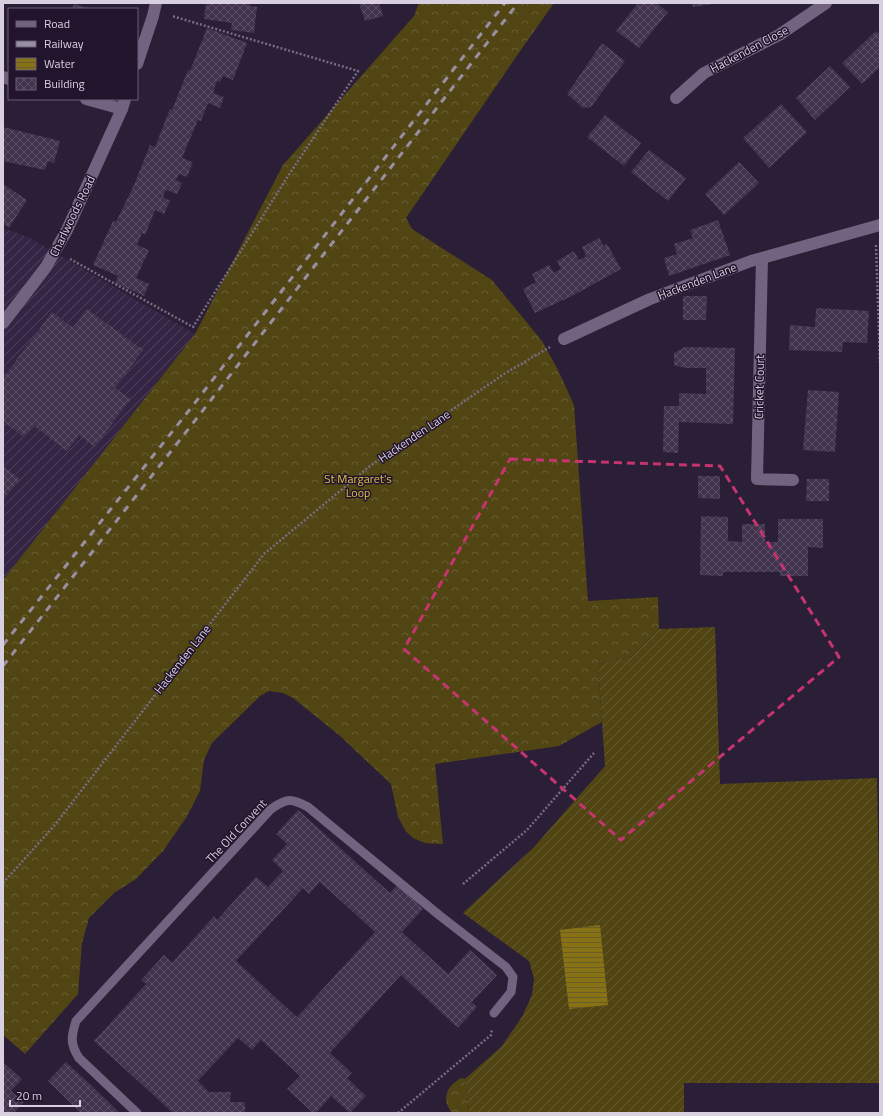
<svg xmlns="http://www.w3.org/2000/svg" width="883" height="1116" viewBox="0 0 883 1116" font-family="'Titillium Web',sans-serif">
	<defs>
		<pattern id="industrial-furrows" width="10" height="10" patternUnits="userSpaceOnUse"><rect width="10" height="10" fill="#352544"/><path d="M-1 1l2-2M0 10L10 0M9 11l2-2" fill="none" stroke="#52445f"/></pattern>
		<pattern id="forest-crowns" width="20" height="18" patternUnits="userSpaceOnUse"><rect width="20" height="18" fill="#514513"/><path d="M2 6a3 3 0 1 1 6 0M12 15a3 3 0 1 1 6 0" fill="none" stroke="#695f35"/></pattern>
		<pattern id="garden-furrows" width="10" height="10" patternUnits="userSpaceOnUse"><rect width="10" height="10" fill="#514513"/><path d="M-1 1l2-2M0 10L10 0M9 11l2-2" fill="none" stroke="#695f35"/></pattern>
		<pattern id="water-rules" width="6" height="5" patternUnits="userSpaceOnUse"><rect width="6" height="5" fill="#877215"/><path d="M0 2.5h6" fill="none" stroke="#6b5d27"/></pattern>
		<pattern id="building-cross-hatch" width="8" height="8" patternUnits="userSpaceOnUse"><rect width="8" height="8" fill="#41334d"/><path d="M0 0l8 8M0 8l8-8" fill="none" stroke="#5c5066"/></pattern>
	</defs>
	<rect width="100%" height="100%" fill="#2b1e37"/>
	<!-- industrial -->
	<polygon fill="url(#industrial-furrows)" points="3,228 30,238 195,334 3,580"/>
	<!-- forest -->
	<g fill="url(#forest-crowns)">
		<polygon points="419,3 554,3 518,54 406,218 412,229 492,280 542,341 558,370 574,405 588,601 658,597 659,629 632,656 598,664 602,722 559,746 435,764 443,844 425,843 413,838 405,830 398,817 391,784 339,735 293,698 283,693 269,691 260,696 212,743 204,760 200,791 186,818 163,851 136,879 114,893 89,918 82,943 78,994 25,1054 3,1035 3,580 195,334 283,165 414,16"/>
		<path d="M461 1078 465 1079 469 1113H452C441 1099 446 1087 461 1078Z"/>
	</g>
	<!-- garden -->
	<polygon fill="url(#garden-furrows)" points="715,627 720,784 877,778 880,929 880,1083 684,1083 684,1113 469,1113 465,1079 501,1047 522,1017 532,995 534,979 529,961 463,913 534,847 605,766 598,664 632,656 659,629"/>
	<!-- water -->
	<polygon fill="url(#water-rules)" points="600,925 608,1005 569,1009 560,930"/>
	<!-- building -->
	<g fill="url(#building-cross-hatch)" fill-rule="evenodd">
		<polygon points="206,3 250,3 250,6 257,7 254,33 231,30 232,23 204,19"/>
		<polygon points="359,3 379,3 383,16 365,21"/>
		<polygon points="638,3 656,3 668,12 639,48 616,31"/>
		<polygon points="692,3 713,3 713,4 693,7"/>
		<polygon points="74,4 90,9 72,9"/>
		<polygon points="207,28 247,43 233,80 223,76 220,82 217,81 213,93 224,97 220,108 208,103 201,121 198,120 182,158 193,162 187,177 179,174 176,180 182,183 177,194 166,190 163,197 170,201 164,214 155,210 145,235 142,233 137,245 149,250 136,278 149,284 144,296 115,283 118,276 93,265 113,221 116,222 134,185 150,145 155,147 170,109 172,110 188,70 190,71"/>
		<polygon points="876,31 880,35 880,67 862,84 842,63"/>
		<polygon points="602,43 625,61 591,107 583,108 567,94"/>
		<polygon points="830,66 850,87 815,120 796,98"/>
		<polygon points="781,104 807,132 769,168 743,138"/>
		<polygon points="605,115 641,143 624,166 587,137"/>
		<polygon points="3,127 60,141 54,163 48,161 45,170 3,161"/>
		<polygon points="649,150 686,178 668,201 631,172"/>
		<polygon points="739,162 759,183 724,215 705,194"/>
		<polygon points="3,184 27,200 9,228 3,224"/>
		<polygon points="718,220 730,255 669,276 664,258 677,254 674,244 693,238 690,230"/>
		<polygon points="599,238 604,246 607,244 621,269 572,296 535,313 523,289 536,282 532,274 549,265 554,273 561,269 557,261 574,251 579,260 583,258 586,256 582,247"/>
		<polygon points="683,296 707,296 706,320 683,320"/>
		<polygon points="816,308 869,311 867,343 843,342 842,352 789,350 790,325 815,327"/>
		<polygon points="87,309 143,350 115,388 130,399 95,447 79,435 67,451 33,425 24,437 3,421 3,378 52,312 73,328"/>
		<polygon points="685,347 735,348 733,424 679,422 678,453 663,452 664,406 679,406 679,393 706,394 706,368 685,368 674,365 674,353"/>
		<polygon points="808,390 839,392 835,452 803,450"/>
		<polygon points="3,466 20,479 3,500"/>
		<polygon points="698,476 720,476 720,499 698,498"/>
		<polygon points="807,479 829,479 829,501 806,501"/>
		<polygon points="701,516 728,517 728,541 742,542 742,524 765,524 765,542 778,542 778,519 823,519 823,548 808,547 808,576 780,576 780,572 723,572 723,576 700,575"/>
		<path d="M298 810 390 893 397 885 423 909 402 932 448 974 470 950 497 975 472 1002 477 1007 458 1028 401 975 330 1053 352 1073 347 1078 366 1096 350 1113 331 1096 316 1113H313L287 1089 300 1076 261 1040 252 1050 238 1038 198 1081 209 1092H231L230 1102H245V1113H173L94 1041 146 984 141 980 164 955 172 963 214 916 217 920 256 877 268 887 283 871 272 860 287 844 276 834ZM320 882 375 932 297 1017 236 961 303 888 309 894Z"/>
		<polygon points="3,1062 22,1079 11,1091 24,1102 14,1113 3,1113"/>
		<polygon points="66,1062 94,1088 120,1113 81,1113 48,1081"/>
	</g>
	<g fill="none" stroke-linecap="round" stroke-linejoin="round">
		<!-- path -->
		<g stroke="#776c81" stroke-width="2.5" stroke-dasharray="2 2" stroke-linecap="butt">
			<polyline points="876,245 880,364"/>
			<polyline points="70,259 193,327 288,176 358,71 172,16"/>
			<polyline points="3,883 54,826 264,554 370,466 504,374 550,347"/>
			<polyline points="463,884 527,830 594,753"/>
			<polyline points="398,1113 491,1035 492,1029"/>
		</g>
		<!-- lane -->
		<path stroke="#726380" stroke-width="9" d="M137 1113 79 1058C70 1044 71 1037 76 1021L271 809C287 798 291 798 308 807L439 915 506 967 513 977 511 992 494 1013"/>
		<!-- street -->
		<g stroke="#726380" stroke-width="12">
			<polyline points="137,64 153,16 156,3"/>
			<polyline points="3,77 9,79"/>
			<polyline points="676,98 704,73 779,35 826,3"/>
			<polyline points="86,99 122,109"/>
			<polyline points="762,258 757,479 793,480"/>
			<polyline points="3,323 46,267 67,230 122,109 125,99"/>
			<polyline points="564,339 650,299 751,261 880,225"/>
		</g>
		<!-- rail -->
		<g stroke="#988fa2" stroke-width="3" stroke-dasharray="7 7" stroke-linecap="butt">
			<polyline points="3,645 187,413 505,3"/>
			<polyline points="3,666 197,418 518,3"/>
		</g>
	</g>
	<!-- marked area -->
	<path fill="none" stroke="#c5346f" stroke-width="3" stroke-dasharray="8 5" stroke-linejoin="round" d="M510 459 720 466 839 657 621 840 404 649Z"/>
	<g text-anchor="middle" dominant-baseline="central" stroke-width="3" stroke-linejoin="round" paint-order="stroke">
		<!-- street labels -->
		<g font-size="12" fill="#d8d0e0" stroke="#21142c">
			<text transform="translate(749 49) rotate(-28)">Hackenden Close</text>
			<text transform="translate(72 216) rotate(-64)">Charlwoods Road</text>
			<text transform="translate(697 281) rotate(-21)">Hackenden Lane</text>
			<text transform="translate(759 387) rotate(-89)">Cricket Court</text>
			<text transform="translate(414 436) rotate(-34)">Hackenden Lane</text>
			<text transform="translate(182 659) rotate(-52)">Hackenden Lane</text>
			<text transform="translate(236 831) rotate(-47)">The Old Convent</text>
		</g>
		<!-- park labels -->
		<g font-size="12" fill="#dcc04b" stroke="#21142c">
			<text x="358" y="478">St Margaret's<tspan x="358" dy="14">Loop</tspan></text>
		</g>
	</g>
	<!-- border -->
	<rect width="883" height="1116" fill="none" stroke="#d8d0e0" stroke-width="8"/>
	<!-- legend -->
	<rect x="8" y="8" width="130" height="92" fill="#21142c" stroke="#6a5f74"/>
	<rect x="16" y="21" width="20" height="6" fill="#726380" stroke="#6a5f74"/>
	<text x="44" y="28" font-size="12" fill="#d8d0e0">Road</text>
	<rect x="16" y="41" width="20" height="6" fill="#988fa2" stroke="#6a5f74"/>
	<text x="44" y="48" font-size="12" fill="#d8d0e0">Railway</text>
	<rect x="16" y="58" width="20" height="12" fill="url(#water-rules)" stroke="#6a5f74"/>
	<text x="44" y="68" font-size="12" fill="#d8d0e0">Water</text>
	<rect x="16" y="78" width="20" height="12" fill="url(#building-cross-hatch)" stroke="#6a5f74"/>
	<text x="44" y="88" font-size="12" fill="#d8d0e0">Building</text>
	<!-- scale -->
	<path d="M10 1100v6h70v-6" fill="none" stroke="#d8d0e0" stroke-width="2"/>
	<text x="16" y="1100" font-size="12" fill="#d8d0e0" stroke="#21142c" stroke-width="3" paint-order="stroke">20 m</text>
</svg>
